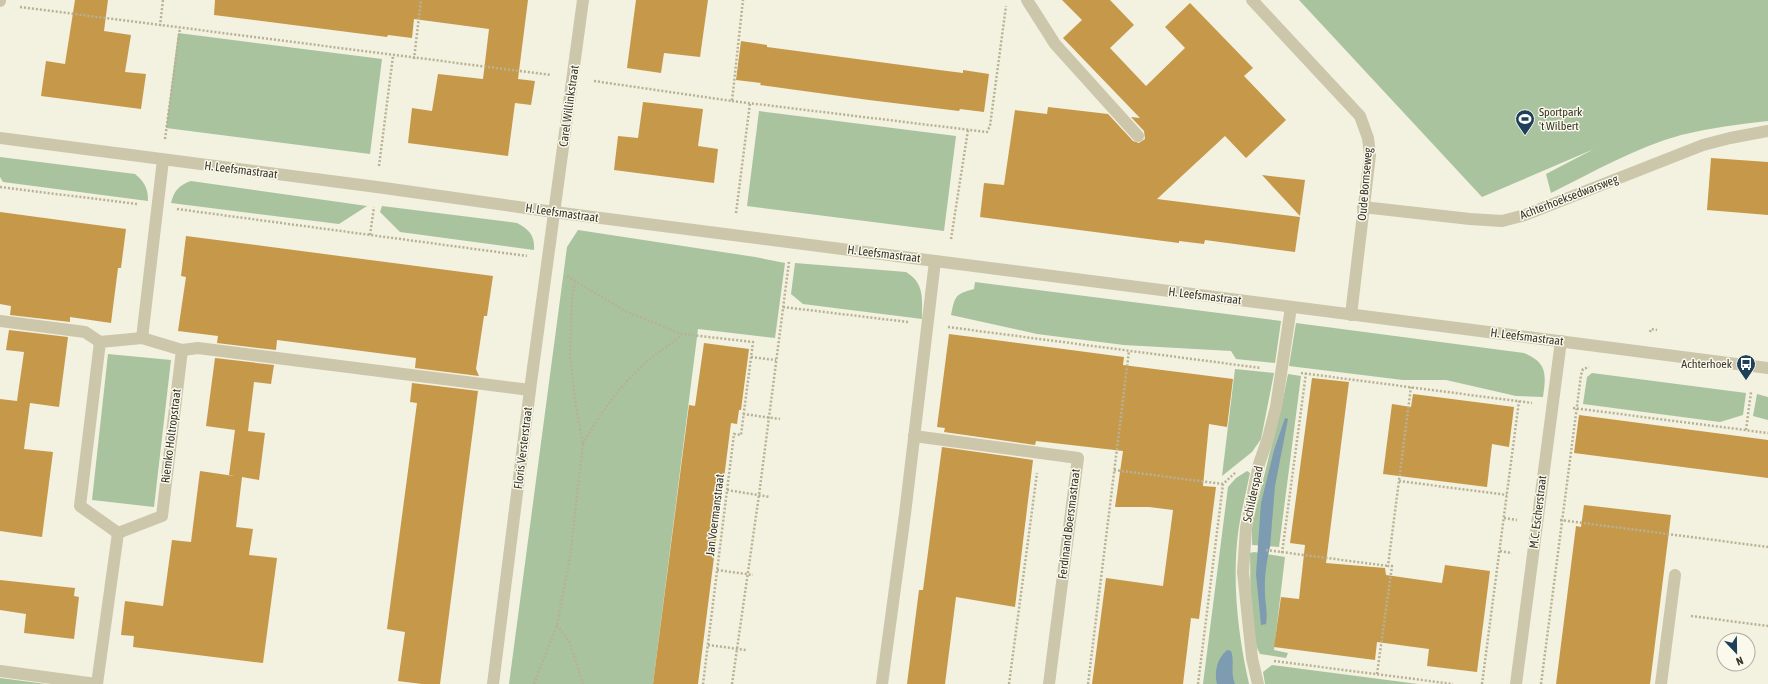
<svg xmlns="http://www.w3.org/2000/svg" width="1768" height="684" viewBox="0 0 1768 684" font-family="'Asap Condensed',sans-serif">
	<rect width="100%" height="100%" fill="#f3f1df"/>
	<!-- green -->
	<g fill="#a8c39e">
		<path d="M1299 0H1768V121C1739 124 1710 128 1681 135 1635 148 1593 172 1551 193L1546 174 1594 149 1482 197Z"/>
		<polygon points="178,33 382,59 370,154 166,128"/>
		<polygon points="759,111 956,136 944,231 747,206"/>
		<path d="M0 157 135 174C145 182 148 189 148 201L3 182 0 177Z"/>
		<path d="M191 181 198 182 367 206 339 224 171 203C174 191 179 185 191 181Z"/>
		<path d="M382 206 517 223C529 229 535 236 534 250L400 232 380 212Z"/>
		<polygon points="578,230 755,257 785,263 775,338 698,329 653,684 509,684 567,247"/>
		<path d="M795 263 906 272C925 283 922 300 922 319L803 304 791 294Z"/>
		<path d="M975 282 1281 321 1275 363 1236 359 1231 351 1124 345 1037 334 951 315C955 296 955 294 974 289Z"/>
		<path d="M1296 323 1524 353C1548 363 1546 375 1543 397L1516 396 1446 380H1403L1289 366Z"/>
		<polygon points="108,354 171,360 154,507 92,500"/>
		<polygon points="1235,369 1274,373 1261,439 1252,452 1222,476"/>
		<polygon points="1592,373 1746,393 1743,415 1720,422 1583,404 1587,377"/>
		<polygon points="1288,374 1301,376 1279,547 1252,545 1252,528 1255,513 1283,399"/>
		<polygon points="1757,394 1768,397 1768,420 1753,416"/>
		<path d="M1247 471 1250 473C1246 493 1241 512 1238 533 1232 583 1238 635 1249 684H1203L1228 487 1236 478Z"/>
		<path d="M1254 552 1285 557 1274 650 1288 653 1286 658 1260 654C1248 632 1251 579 1250 553Z"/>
		<polygon points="1272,665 1418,684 1265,684 1263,672"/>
		<polygon points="0,678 46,684 0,684"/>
	</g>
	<!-- water -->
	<g fill="#7d9bb1">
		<path d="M1285 418 1288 419 1275 486 1270 547C1267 558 1264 580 1265 592 1265 604 1268 611 1266 624L1261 625 1256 574 1261 503 1274 450Z"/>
		<path d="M1227 650 1231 651C1235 661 1230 672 1235 684H1217C1214 671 1217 659 1227 650Z"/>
	</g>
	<!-- building -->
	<g fill="#c6984a">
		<polygon points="75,0 108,0 104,31 131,35 125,72 146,74 141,109 41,96 46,61 65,64"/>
		<polygon points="215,0 528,0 518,79 535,81 531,105 515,103 508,156 408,143 412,108 432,111 438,74 483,79 489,29 414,19 412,38 388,35 387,37 214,15"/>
		<polygon points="636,0 708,0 700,57 664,53 661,73 627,68"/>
		<polygon points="1062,0 1110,0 1134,25 1110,48 1146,86 1185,48 1165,27 1190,3 1253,68 1244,76 1286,120 1246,158 1225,136 1157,199 1300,217 1295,252 1205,240 1204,244 1179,241 1179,243 980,217 984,183 1004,185 1015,110 1047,114 1048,107 1108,114 1133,141 1139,143 1145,139 1144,131 1131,117 1140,118 1063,38 1082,20"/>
		<polygon points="741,41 767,45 767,47 939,70 963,73 963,70 989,74 984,112 960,109 959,111 869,100 760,85 761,83 736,80"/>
		<polygon points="643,102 703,109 698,146 718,149 714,183 614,170 618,136 638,138"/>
		<polygon points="1711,158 1768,162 1768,215 1707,210"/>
		<polygon points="1262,175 1305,180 1300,216"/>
		<polygon points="0,212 126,229 121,268 118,268 111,323 70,317 70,322 10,315 11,306 0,304"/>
		<polygon points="186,236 493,276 487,316 484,316 476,369 479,376 415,368 416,358 277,340 276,350 217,343 218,336 178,331 186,277 181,276"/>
		<polygon points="9,330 68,337 59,407 30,403 24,449 53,452 42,537 0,531 0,399 17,401 24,352 6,350"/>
		<polygon points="949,334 1124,357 1123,365 1233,379 1227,427 1209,424 1203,486 1216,487 1199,619 1191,618 1183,684 1092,684 1106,578 1163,586 1173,510 1149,507 1115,507 1123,451 1036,441 1035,445 944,432 945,428 937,427"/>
		<polygon points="704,343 749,349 741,410 739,410 737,424 731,423 698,684 653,684 689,405 695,406"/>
		<polygon points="215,358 274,365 271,384 254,382 248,431 265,433 259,480 242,477 236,527 253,529 249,555 277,558 263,663 133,647 134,636 121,635 125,601 163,606 172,540 191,542 200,471 234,476 229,475 235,430 206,426"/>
		<polygon points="1312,378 1349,382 1326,563 1385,568 1386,575 1442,583 1445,565 1490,571 1477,672 1427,666 1429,649 1377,642 1375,660 1274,647 1281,597 1299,599 1305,545 1290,543"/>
		<polygon points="412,383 478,391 440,684 422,684 398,681 405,632 387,629 417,403 410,402"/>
		<polygon points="1413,394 1514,407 1509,447 1492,444 1487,487 1383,474 1392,404 1411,407"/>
		<polygon points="1579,415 1768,440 1768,478 1574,453"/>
		<polygon points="942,447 1033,460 1015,607 956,597 945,684 907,684 919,590 923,590"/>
		<polygon points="1584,505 1671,515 1650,684 1556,684 1576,526 1581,527"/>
		<polygon points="0,580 75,588 74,596 79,597 74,639 24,633 26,614 0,610"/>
	</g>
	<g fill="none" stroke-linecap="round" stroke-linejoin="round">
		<!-- path -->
		<g stroke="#b8b194" stroke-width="2.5" stroke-dasharray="2 2" stroke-linecap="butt">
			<polyline points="20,7 551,75"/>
			<polyline points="160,26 163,0"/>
			<polyline points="414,59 421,0"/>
			<polyline points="594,81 732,101 743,0"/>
			<polyline points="732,101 987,132 990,126 1006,6"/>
			<polyline points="165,139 180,28"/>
			<polyline points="379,166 393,56"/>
			<polyline points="0,187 137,204"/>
			<polyline points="177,209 527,256"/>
			<polyline points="736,213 750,103"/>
			<polyline points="370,235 374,207"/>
			<polyline points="951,239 968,130"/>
			<polyline points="567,276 625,311 682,334"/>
			<polyline points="783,307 908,322"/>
			<polyline points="948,327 1261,368"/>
			<polyline points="1650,332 1651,329 1657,330"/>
			<polyline points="751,357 776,360"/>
			<polyline points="1301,373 1532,403"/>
			<polyline points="1573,408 1768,433"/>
			<polyline points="743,414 780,419"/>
			<polyline points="1746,430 1751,392"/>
			<path d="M583 444C600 414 618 388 643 365 655 353 670 346 682 334L753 342 741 435 734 434 703 684"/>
			<polyline points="1114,470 1223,484"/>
			<polyline points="1399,481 1507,495"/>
			<polyline points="727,490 770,497"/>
			<polyline points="1504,518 1517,520"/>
			<polyline points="1560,520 1768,547"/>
			<polyline points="1266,550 1388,566"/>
			<polyline points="1500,551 1512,553"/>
			<polyline points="1282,553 1306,373"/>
			<polyline points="717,570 753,575"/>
			<polyline points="1691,616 1768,626"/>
			<polyline points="557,625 569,641 583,684"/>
			<polyline points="708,645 746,650"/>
			<polyline points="1274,661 1453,684"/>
			<polyline points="1377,674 1392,566 1388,566 1411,387"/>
			<polyline points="534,684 557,625 570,557 583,444 576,406 570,358 572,299 575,282"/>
			<polyline points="732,684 759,495 789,262"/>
			<polyline points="1009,684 1037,473"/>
			<polyline points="1088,684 1129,351"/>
			<polyline points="1198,684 1223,484 1236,472"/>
			<polyline points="1482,684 1519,401"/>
			<polyline points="1541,684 1581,375 1583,369 1589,367"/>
		</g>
		<!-- minor -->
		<g stroke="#ccc6aa" stroke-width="12">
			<polyline points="1027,0 1055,44 1138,136"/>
			<polyline points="1252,0 1360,116 1368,138 1370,155 1351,315"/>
			<polyline points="0,1 0,0"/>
			<polyline points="0,138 377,187 554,212 1768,368"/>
			<polyline points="1363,207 1470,219 1502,221 1525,215 1703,145 1730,138 1768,131"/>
			<polyline points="0,321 85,332 100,342"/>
			<polygon points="142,338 182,350 162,516 118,533 80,506 100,342"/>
			<polyline points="142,338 163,160"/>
			<polyline points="182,350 198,348 530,390"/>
			<polyline points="914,436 1078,458 1049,684"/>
			<polyline points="0,671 96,684"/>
			<polyline points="97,684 118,533"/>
			<polyline points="493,684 530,390 583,0"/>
			<polyline points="882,684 905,514 935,261"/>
			<polyline points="1258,684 1252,658 1243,572 1246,528 1259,464 1268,438 1276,407 1291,307"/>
			<polyline points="1516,684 1561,341"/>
			<polyline points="1661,684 1675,575"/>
		</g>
	</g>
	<!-- icons -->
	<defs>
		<symbol id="stadium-pin" viewBox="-11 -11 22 30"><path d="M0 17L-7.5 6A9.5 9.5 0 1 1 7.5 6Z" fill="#1f405b" stroke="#faf9ec"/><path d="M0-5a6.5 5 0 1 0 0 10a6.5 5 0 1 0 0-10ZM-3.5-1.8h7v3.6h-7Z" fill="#fff"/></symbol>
		<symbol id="bus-pin" viewBox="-11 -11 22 30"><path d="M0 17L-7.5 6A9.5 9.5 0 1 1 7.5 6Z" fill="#1f405b" stroke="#faf9ec"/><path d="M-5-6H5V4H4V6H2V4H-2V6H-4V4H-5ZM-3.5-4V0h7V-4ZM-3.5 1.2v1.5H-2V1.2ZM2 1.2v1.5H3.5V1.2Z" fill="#fff"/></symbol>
	</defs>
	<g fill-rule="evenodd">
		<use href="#stadium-pin" x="1514" y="108" width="22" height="30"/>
		<use href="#bus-pin" x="1735" y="353" width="22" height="30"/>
	</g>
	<g text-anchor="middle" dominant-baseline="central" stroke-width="3" stroke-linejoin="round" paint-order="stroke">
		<!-- street labels -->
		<g font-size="12" fill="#39352a" stroke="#faf9ec">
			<text transform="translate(569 106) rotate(-82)">Carel Willinkstraat</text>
			<text transform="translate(241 170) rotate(7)">H. Leefsmastraat</text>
			<text transform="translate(1365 184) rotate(-85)">Oude Bornseweg</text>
			<text transform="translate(1569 197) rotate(-21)">Achterhoeksedwarsweg</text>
			<text transform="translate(562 213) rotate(8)">H. Leefsmastraat</text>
			<text transform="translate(884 254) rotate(7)">H. Leefsmastraat</text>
			<text transform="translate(1205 296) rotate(7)">H. Leefsmastraat</text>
			<text transform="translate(1527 337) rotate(7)">H. Leefsmastraat</text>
			<text transform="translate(171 436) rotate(-83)">Riemko Holtropstraat</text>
			<text transform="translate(523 448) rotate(-83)">Floris Versterstraat</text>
			<text transform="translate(1253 494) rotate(-78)">Schilderspad</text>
			<text transform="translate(1538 512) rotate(-83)">M.C. Escherstraat</text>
			<text transform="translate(715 515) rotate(-83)">Jan Voermanstraat</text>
			<text transform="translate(1069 524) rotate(-83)">Ferdinand Boersmastraat</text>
		</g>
		<!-- poi labels -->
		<g font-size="12" fill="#39352a" stroke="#faf9ec" text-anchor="start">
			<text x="1539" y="112">Sportpark<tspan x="1539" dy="14">'t Wilbert</tspan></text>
			<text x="1732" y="364" text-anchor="end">Achterhoek</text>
		</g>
	</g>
	<!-- north arrow -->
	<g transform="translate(1736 652) rotate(158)"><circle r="19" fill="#faf9ec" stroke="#adab9e"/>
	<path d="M0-3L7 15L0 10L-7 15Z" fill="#1f405b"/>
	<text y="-6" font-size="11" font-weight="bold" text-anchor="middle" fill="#39352a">N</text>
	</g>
</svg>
